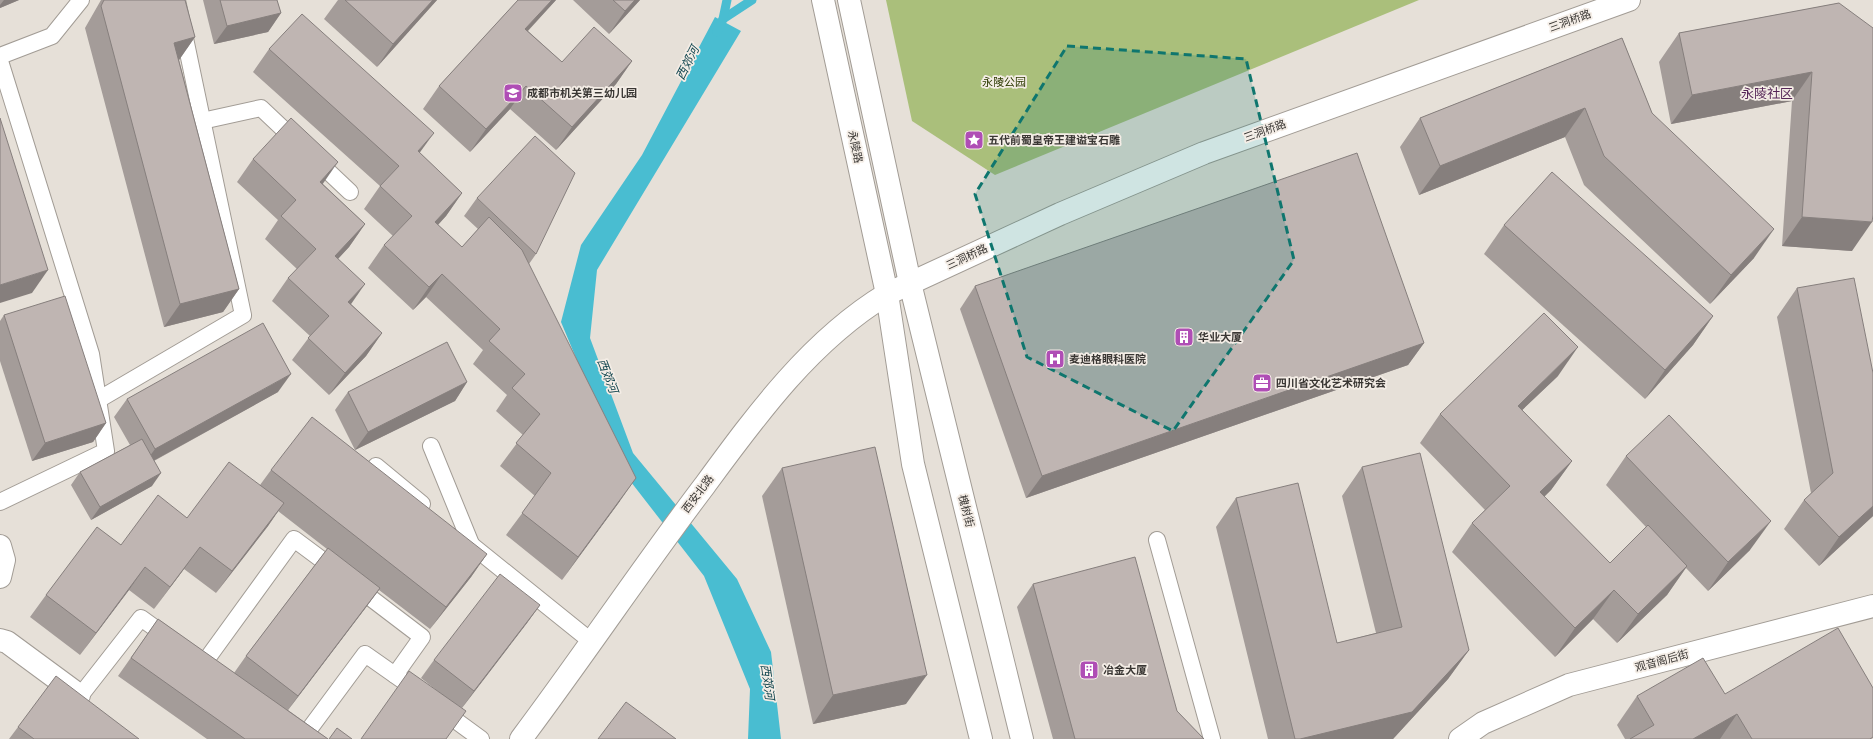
<svg xmlns="http://www.w3.org/2000/svg" width="1873" height="739" viewBox="0 0 1873 739" font-family="'Sofia Sans Condensed','Noto Sans SC',sans-serif">
	<rect width="100%" height="100%" fill="#e6e0d8"/>
	<!-- green -->
	<polygon fill="#aabf7b" points="886,0 1419,0 995,175 912,121"/>
	<!-- water -->
	<polygon fill="#49bdd1" points="715,17 741,31 597,270 590,338 633,453 737,579 771,652 781,739 748,739 750,689 704,576 624,473 561,322 581,245 642,155"/>
	<g fill="none" stroke-linecap="round" stroke-linejoin="round">
		<!-- stream -->
		<g stroke="#49bdd1" stroke-width="9">
			<polyline points="723,19 752,0"/>
			<polyline points="717,32 723,19 727,0"/>
		</g>
		<defs>
			<g id="lane">
				<polyline points="0,56 52,36 81,0"/>
				<polyline points="0,61 91,354 106,451 0,502"/>
				<polyline points="202,121 261,108 297,142"/>
				<polyline points="314,158 350,192"/>
				<polyline points="98,400 243,315 177,0"/>
				<polyline points="431,446 471,544"/>
				<polyline points="376,466 422,504"/>
				<polyline points="1157,540 1212,739"/>
				<polyline points="469,543 592,642"/>
				<polyline points="355,586 422,637 395,675"/>
				<polyline points="213,670 204,663 294,539 337,571"/>
				<polyline points="80,696 141,618 170,639"/>
				<polyline points="440,709 481,739"/>
				<polyline points="296,728 305,735 365,654 419,692"/>
			</g>
			<g id="street">
				<polyline points="0,546 4,560 0,577"/>
				<polyline points="0,640 7,642 79,695"/>
				<polyline points="1460,739 1483,723 1569,685 1873,606"/>
			</g>
			<path id="secondary" d="M521 739C584 655 642 568 705 485 757 414 811 340 887 294L1060 214 1204 153 1629 0"/>
			<g id="primary">
				<polyline points="823,0 887,294 913,464 981,739"/>
				<polyline points="849,0 910,283 1022,739"/>
			</g>
		</defs>
		<!-- lane casing -->
		<use href="#lane" stroke="#a29c95" stroke-width="18"/>
		<!-- street casing -->
		<use href="#street" stroke="#a29c95" stroke-width="24"/>
		<!-- secondary casing -->
		<use href="#secondary" stroke="#a29c95" stroke-width="24"/>
		<!-- primary casing -->
		<use href="#primary" stroke="#a29c95" stroke-width="24"/>
		<!-- lane -->
		<use href="#lane" stroke="#fff" stroke-width="16"/>
		<!-- street -->
		<use href="#street" stroke="#fff" stroke-width="22"/>
		<!-- secondary -->
		<use href="#secondary" stroke="#fff" stroke-width="22"/>
		<!-- primary -->
		<use href="#primary" stroke="#fff" stroke-width="22"/>
	</g>
	<!-- wall -->
	<g fill="#a49c99">
		<polygon points="0,0 19,0 0,8"/>
		<polygon points="101,0 185,0 195,37 179,60 239,289 223,312 164,327 85,28"/>
		<polygon points="203,0 277,0 281,13 268,32 214,44"/>
		<polygon points="338,0 437,0 377,67 324,19"/>
		<polygon points="518,0 556,0 528,31 562,62 632,61 616,84 556,150 510,109 470,152 423,109 439,86"/>
		<polygon points="573,0 640,0 609,34"/>
		<polygon points="1839,3 1852,251 1782,246 1792,101 1671,124 1659,62 1679,33"/>
		<polygon points="1622,38 1652,113 1754,258 1710,304 1584,185 1565,137 1419,195 1400,147 1420,118"/>
		<polygon points="269,49 420,153 462,193 446,216 438,225 462,247 478,229 464,216 477,198 536,254 529,264 620,501 562,580 506,535 535,496 500,466 523,435 496,411 507,395 473,364 483,350 426,297 413,310 368,268 384,245 393,236 364,209 380,186 253,72"/>
		<polygon points="253,159 323,184 365,224 349,247 338,259 351,304 382,333 366,356 329,395 292,360 310,336 272,301 288,278 297,269 265,239 278,220 237,182"/>
		<polygon points="1504,225 1713,316 1693,345 1645,399 1484,254"/>
		<polygon points="975,286 1424,343 1408,365 1026,498 960,309"/>
		<polygon points="1797,288 1873,516 1819,566 1784,529 1804,500 1811,493 1777,317"/>
		<polygon points="4,315 106,423 93,442 32,461 0,361 0,321"/>
		<polygon points="1558,376 1522,410 1572,461 1551,490 1544,497 1610,563 1646,527 1606,485 1626,456 1750,550 1708,591 1686,568 1667,595 1617,643 1593,619 1555,657 1452,552 1472,523 1485,510 1420,443 1440,414"/>
		<polygon points="467,382 455,401 355,450 335,410 348,392"/>
		<polygon points="278,392 154,461 152,486 91,520 71,485 80,472 130,445 114,417 127,399"/>
		<polygon points="1362,467 1469,650 1448,679 1393,739 1268,739 1216,527 1236,498 1337,643 1376,633 1342,496"/>
		<polygon points="782,468 906,704 813,724 762,496"/>
		<polygon points="271,470 487,554 471,577 430,629 379,590 367,606 288,710 328,739 207,739 118,676 158,619 234,673 246,656 327,549 278,511 268,526 216,593 184,569 154,609 129,590 80,655 30,617 46,595 121,545 187,518 260,485"/>
		<polygon points="1033,584 1177,711 1204,739 1053,739 1017,607"/>
		<polygon points="540,605 527,623 462,708 445,697 421,678 434,660"/>
		<polygon points="1725,694 1873,739 1625,739 1617,725 1637,696"/>
		<polygon points="18,727 139,739 9,739"/>
	</g>
	<!-- shaded-wall -->
	<g fill="#867f7d">
		<polygon points="4,0 19,0 0,8 0,5"/>
		<polygon points="433,0 437,0 377,67 393,44"/>
		<polygon points="552,0 556,0 509,51 525,29"/>
		<polygon points="635,0 640,0 609,34 625,11"/>
		<polygon points="281,13 268,32 214,44 227,26"/>
		<polygon points="195,37 179,60 158,65 174,43"/>
		<polygon points="632,61 616,84 556,150 572,127"/>
		<polygon points="1812,72 1792,101 1671,124 1692,95"/>
		<polygon points="526,86 510,109 470,152 486,129"/>
		<polygon points="1585,108 1565,137 1419,195 1440,166"/>
		<polygon points="434,133 418,155 418,151"/>
		<polygon points="338,162 322,185 320,182"/>
		<polygon points="462,193 446,216 419,245 435,222"/>
		<polygon points="1802,217 1872,222 1852,251 1782,246"/>
		<polygon points="365,224 349,247 319,279 335,256"/>
		<polygon points="1774,229 1754,258 1710,304 1731,275"/>
		<polygon points="48,270 32,293 0,303 0,285"/>
		<polygon points="442,274 426,297 413,310 429,287"/>
		<polygon points="365,284 349,307 348,302"/>
		<polygon points="239,289 223,312 164,327 180,304"/>
		<polygon points="1713,316 1693,345 1645,399 1665,370"/>
		<polygon points="382,333 366,356 329,395 345,373"/>
		<polygon points="1424,343 1408,365 1026,498 1042,476"/>
		<polygon points="1578,347 1558,376 1497,434 1518,406"/>
		<polygon points="291,374 278,392 142,467 155,449"/>
		<polygon points="467,382 455,401 355,450 368,432"/>
		<polygon points="106,423 93,442 32,461 45,443"/>
		<polygon points="1572,461 1551,490 1519,521 1540,492"/>
		<polygon points="161,473 152,486 91,520 100,507"/>
		<polygon points="636,478 620,501 562,580 578,557"/>
		<polygon points="284,503 268,526 216,593 232,571"/>
		<polygon points="1873,506 1873,516 1819,566 1839,537"/>
		<polygon points="1771,521 1750,550 1708,591 1728,562"/>
		<polygon points="200,547 184,569 154,609 170,587"/>
		<polygon points="487,554 471,577 430,629 446,607"/>
		<polygon points="1687,566 1667,595 1617,643 1638,614"/>
		<polygon points="145,567 129,590 80,655 96,633"/>
		<polygon points="380,588 367,606 285,714 298,696"/>
		<polygon points="1614,590 1593,619 1555,657 1575,628"/>
		<polygon points="540,605 527,623 461,709 474,691"/>
		<polygon points="1469,650 1448,679 1393,739 1300,739"/>
		<polygon points="927,675 906,704 813,724 833,695"/>
		<polygon points="1737,714 1720,739 1693,739"/>
	</g>
	<!-- building -->
	<g fill="#bfb5b2" stroke="#867f7d">
		<polygon points="104,0 185,0 195,37 174,43 239,289 180,304 101,6"/>
		<polygon points="220,0 277,0 281,13 227,26"/>
		<polygon points="345,0 433,0 393,44"/>
		<polygon points="518,0 552,0 525,29 562,62 594,27 632,61 572,127 526,86 486,129 439,86"/>
		<polygon points="613,0 635,0 625,11"/>
		<polygon points="1839,3 1873,28 1873,215 1872,222 1802,217 1812,72 1692,95 1679,33"/>
		<polygon points="302,14 434,133 418,151 462,193 435,222 462,247 489,217 522,250 636,478 578,557 522,513 551,473 516,443 540,414 512,388 525,374 489,341 500,329 442,274 429,287 384,245 412,216 380,186 399,166 269,49"/>
		<polygon points="1622,38 1652,113 1774,229 1731,275 1604,156 1585,108 1440,166 1420,118"/>
		<polygon points="0,118 48,270 0,285"/>
		<polygon points="291,118 338,162 320,182 365,224 335,256 365,284 348,302 382,333 345,373 308,338 329,316 288,278 316,249 281,216 296,200 253,159"/>
		<polygon points="535,136 575,173 536,254 477,198"/>
		<polygon points="1357,153 1424,343 1042,476 975,286"/>
		<polygon points="1552,172 1713,316 1665,370 1504,225"/>
		<polygon points="1854,278 1873,373 1873,506 1839,537 1804,500 1833,473 1797,288"/>
		<polygon points="65,296 106,423 45,443 4,315"/>
		<polygon points="1544,313 1578,347 1518,406 1572,461 1540,492 1610,563 1648,525 1687,566 1638,614 1614,590 1575,628 1472,523 1510,486 1440,414"/>
		<polygon points="263,323 291,374 155,449 127,399"/>
		<polygon points="447,342 467,382 368,432 348,392"/>
		<polygon points="1669,415 1771,521 1728,562 1626,456"/>
		<polygon points="312,417 487,554 446,607 271,470"/>
		<polygon points="142,439 161,473 100,507 80,472"/>
		<polygon points="875,447 927,675 833,695 782,468"/>
		<polygon points="1420,453 1469,650 1412,712 1300,739 1295,739 1236,498 1298,483 1337,643 1402,627 1362,467"/>
		<polygon points="229,462 284,503 232,571 200,547 170,587 145,567 96,633 46,595 97,527 121,545 158,495 187,518"/>
		<polygon points="328,548 380,588 298,696 246,656"/>
		<polygon points="1135,557 1177,711 1204,739 1075,739 1033,584"/>
		<polygon points="500,574 540,605 474,691 434,660"/>
		<polygon points="158,619 328,739 245,739 131,658"/>
		<polygon points="1838,628 1873,688 1873,737 1870,739 1752,739 1737,714 1693,739 1630,739 1654,725 1637,696 1703,658 1725,694"/>
		<polygon points="409,671 466,711 446,739 361,739"/>
		<polygon points="56,676 139,739 34,739 18,727"/>
		<polygon points="626,702 676,739 598,739"/>
		<polygon points="337,728 352,739 329,739"/>
	</g>
	<!-- marked area -->
	<path fill="#0f766e" fill-opacity="0.2" stroke="#0f766e" stroke-width="3" stroke-dasharray="8 5" stroke-linejoin="round" d="M1067 46 1246 59 1294 260 1173 431 1027 357 975 194Z"/>
	<!-- icons -->
	<defs>
		<symbol id="school-square" viewBox="-11 -11 22 22"><rect x="-9" y="-9" width="18" height="18" rx="4" fill="#af4eb5" stroke="#f4ede6"/><path d="M0-5L7-2L0 1L-7-2ZM-4 1L0 2.5L4 1V4Q0 6-4 4Z" fill="#fff"/></symbol>
		<symbol id="sight-square" viewBox="-11 -11 22 22"><rect x="-9" y="-9" width="18" height="18" rx="4" fill="#af4eb5" stroke="#f4ede6"/><path d="M0-6L1.8-2.2L6-1.7L2.9 1.2L3.7 5.4L0 3.3L-3.7 5.4L-2.9 1.2L-6-1.7L-1.8-2.2Z" fill="#fff"/></symbol>
		<symbol id="building-square" viewBox="-11 -11 22 22"><rect x="-9" y="-9" width="18" height="18" rx="4" fill="#af4eb5" stroke="#f4ede6"/><path d="M-4-6H4V6H1V3H-1V6H-4ZM-2.5-4.3h1.7v1.8h-1.7ZM.8-4.3h1.7v1.8H.8ZM-2.5-1h1.7V.8h-1.7ZM.8-1h1.7V.8H.8Z" fill="#fff"/></symbol>
		<symbol id="hospital-square" viewBox="-11 -11 22 22"><rect x="-9" y="-9" width="18" height="18" rx="4" fill="#af4eb5" stroke="#f4ede6"/><path d="M-5-5h3v3.5h4V-5h3V5h-3V1.5h-4V5h-3Z" fill="#fff"/></symbol>
		<symbol id="office-square" viewBox="-11 -11 22 22"><rect x="-9" y="-9" width="18" height="18" rx="4" fill="#af4eb5" stroke="#f4ede6"/><path d="M-6-3h4V-5.5h4V-3h4V5H-6ZM-1-4.5V-3h2v-1.5ZM-6 0V1H6V0Z" fill="#fff"/></symbol>
	</defs>
	<g fill-rule="evenodd">
		<use href="#school-square" x="502" y="82" width="22" height="22"/>
		<use href="#sight-square" x="963" y="129" width="22" height="22"/>
		<use href="#building-square" x="1173" y="326" width="22" height="22"/>
		<use href="#hospital-square" x="1044" y="348" width="22" height="22"/>
		<use href="#office-square" x="1251" y="372" width="22" height="22"/>
		<use href="#building-square" x="1078" y="659" width="22" height="22"/>
	</g>
	<g text-anchor="middle" dominant-baseline="central" stroke-width="3.5" stroke-linejoin="round" paint-order="stroke">
		<!-- street labels -->
		<g font-size="11" fill="#3a3734" stroke="#f4ede6">
			<text transform="translate(1570 21) rotate(-20)">三洞桥路</text>
			<text transform="translate(1265 131) rotate(-20)">三洞桥路</text>
			<text transform="translate(855 147) rotate(78)">永陵路</text>
			<text transform="translate(967 257) rotate(-25)">三洞桥路</text>
			<text transform="translate(698 494) rotate(-53)">西安北路</text>
			<text transform="translate(966 511) rotate(76)">槐树街</text>
			<text transform="translate(1662 661) rotate(-15)">观音阁后街</text>
		</g>
		<!-- park labels -->
		<g font-size="11" fill="#2c3a00" stroke="#f4ede6">
			<text x="1004" y="82">永陵公园</text>
		</g>
		<!-- poi labels -->
		<g font-size="11" font-weight="bold" fill="#3a3734" stroke="#f4ede6" text-anchor="start">
			<text x="527" y="93">成都市机关第三幼儿园</text>
			<text x="988" y="140">五代前蜀皇帝王建谥宝石雕</text>
			<text x="1198" y="337">华业大厦</text>
			<text x="1069" y="359">麦迪格眼科医院</text>
			<text x="1276" y="383">四川省文化艺术研究会</text>
			<text x="1103" y="670">冶金大厦</text>
		</g>
		<!-- water labels -->
		<g font-size="12" font-style="italic" fill="#11454e" stroke="#f4ede6">
			<text transform="translate(688 63) rotate(-63)">西郊河</text>
			<text transform="translate(607 376) rotate(69)">西郊河</text>
			<text transform="translate(767 682) rotate(82)">西郊河</text>
		</g>
		<!-- quarter labels -->
		<g font-size="13" fill="#552657" stroke="#f4ede6">
			<text x="1767" y="94">永陵社区</text>
		</g>
	</g>
</svg>
